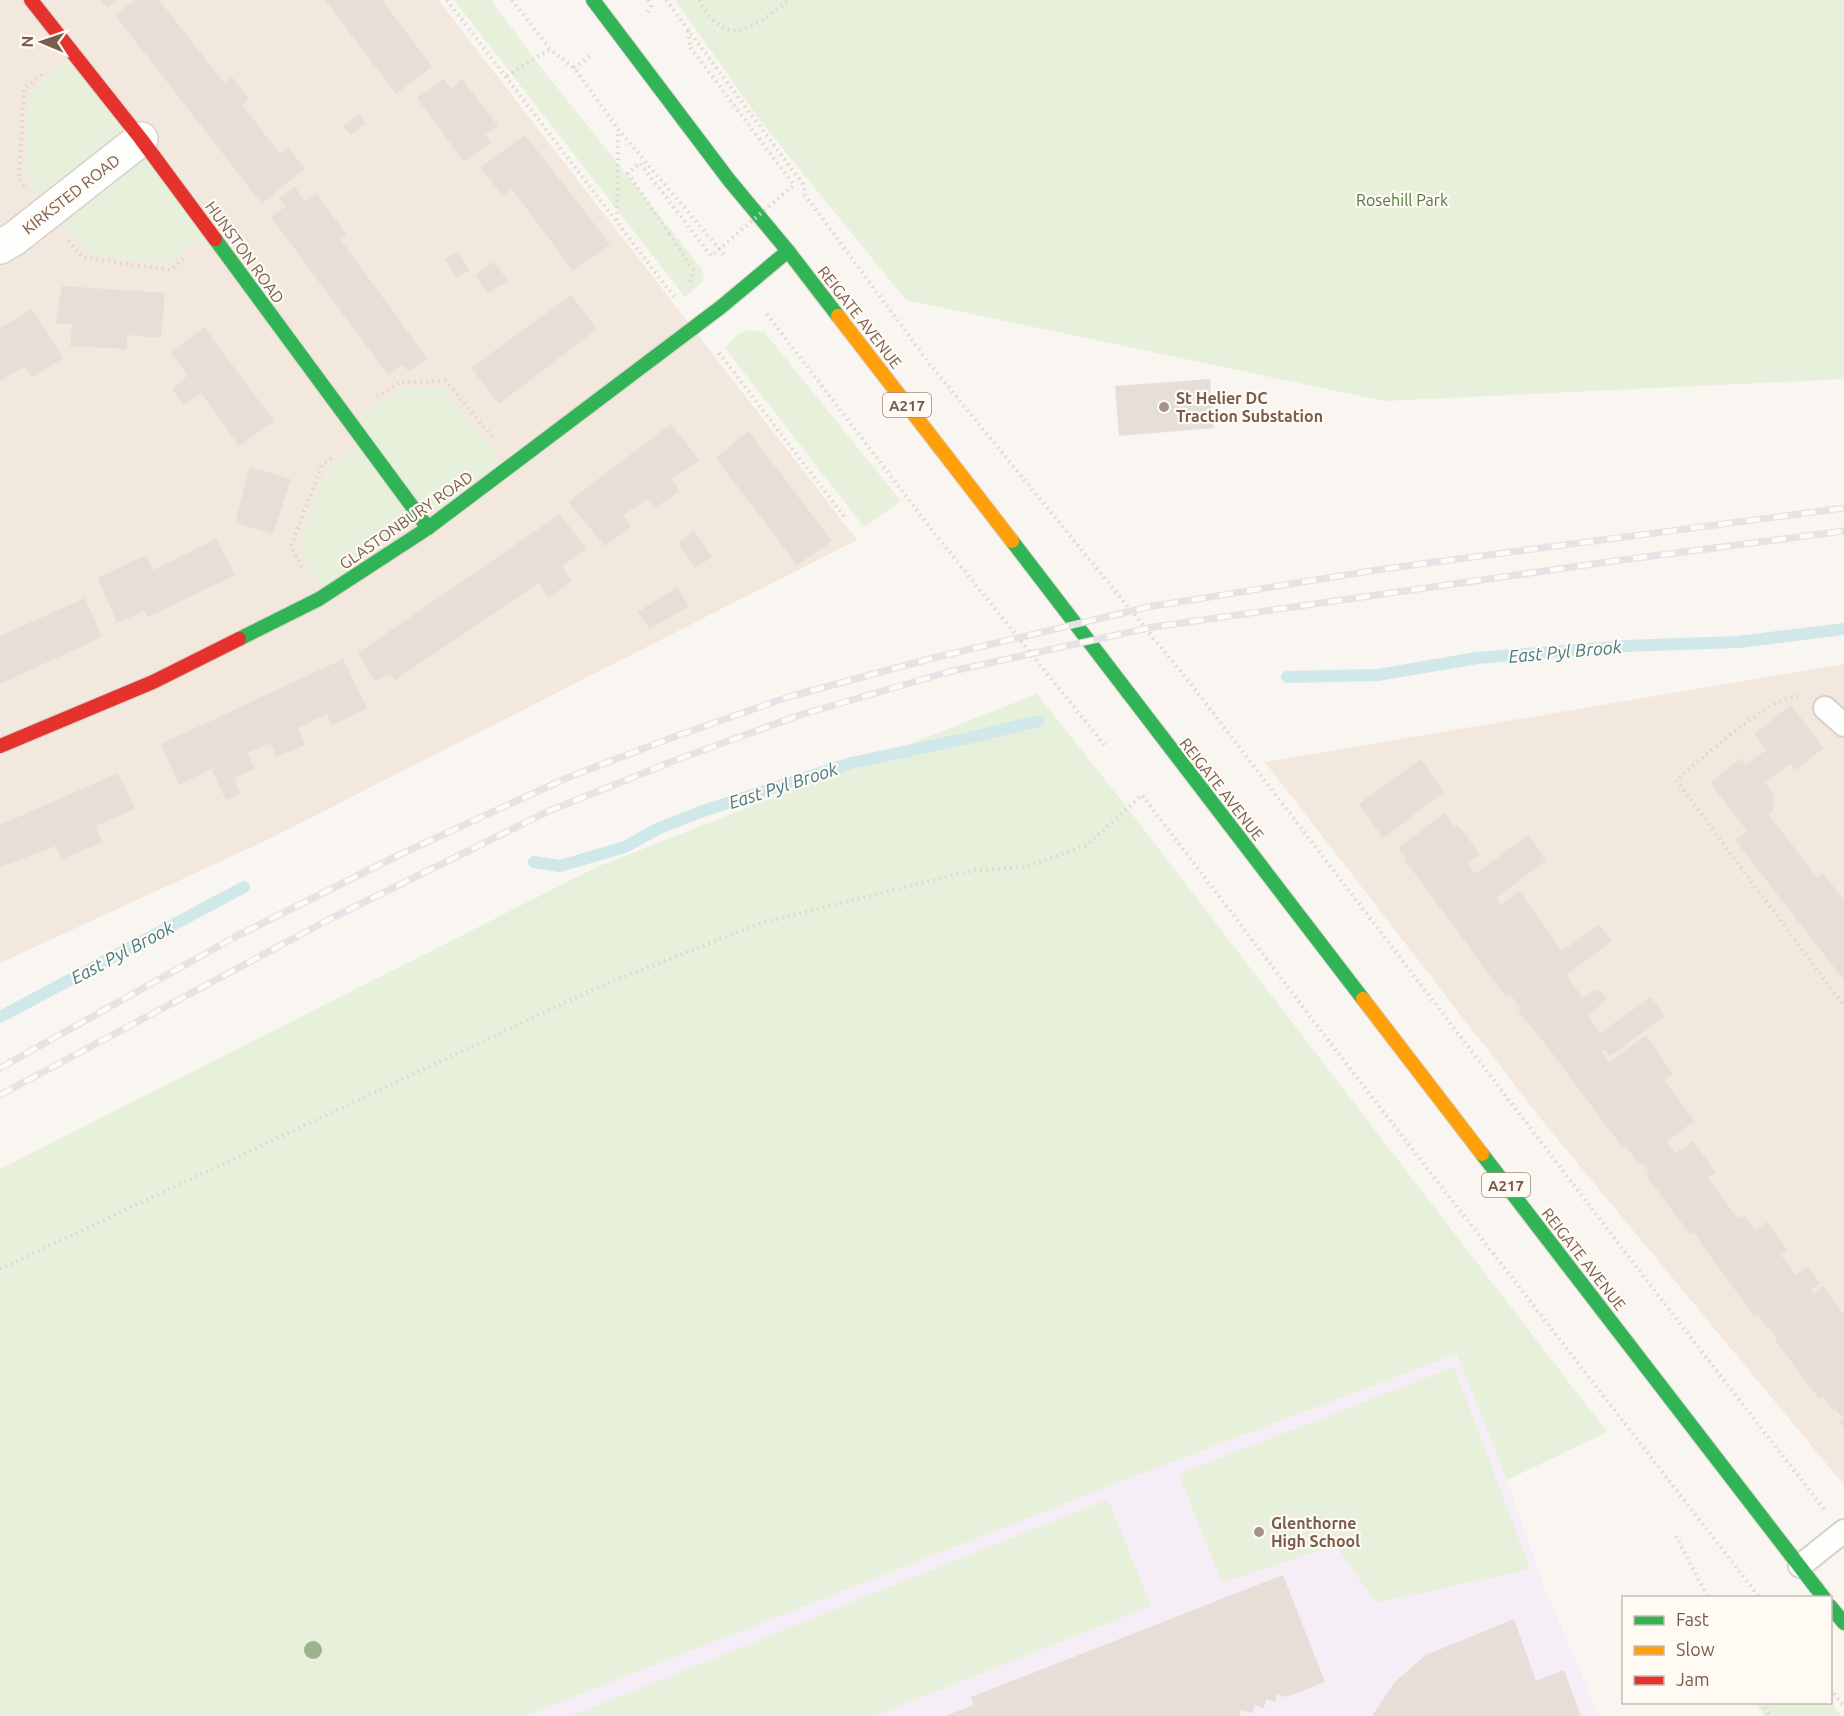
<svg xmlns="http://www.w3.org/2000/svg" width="1844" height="1716" viewBox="0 0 1844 1716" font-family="Ubuntu,sans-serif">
	<rect width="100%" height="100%" fill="#f9f5f0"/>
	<!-- residential -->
	<g fill="#f2e8de">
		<polygon points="0,0 438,0 857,540 267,840 0,963"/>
		<polygon points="1844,664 1844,1485 1545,1124 1265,762"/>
	</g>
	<!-- education -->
	<polygon fill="#f6eef6" points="1458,1354 1507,1480 1543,1584 1599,1716 525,1716 1127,1479"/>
	<!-- green -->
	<g fill="#e7f0db">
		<polygon points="454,0 491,0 539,65 702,269 704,280 685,297"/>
		<polygon points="675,0 1844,0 1844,379 1384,401 906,300 762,123"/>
		<polygon points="70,58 205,236 168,265 87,252 26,176 29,91"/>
		<polygon points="747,330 764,332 901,501 864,527 725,348 738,334"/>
		<polygon points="443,387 502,463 321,588 299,544 329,467 372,436 359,417 405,388"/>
		<polygon points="1037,694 1128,809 1607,1432 1507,1480 1457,1354 1127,1479 525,1716 0,1716 0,1169 599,866"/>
		<polygon points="1454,1367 1530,1569 1376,1603 1336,1545 1222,1583 1179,1474"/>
		<polygon points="1108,1499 1151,1606 874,1716 571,1716"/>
		<polygon points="1831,1702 1841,1716 1764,1716 1757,1703"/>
	</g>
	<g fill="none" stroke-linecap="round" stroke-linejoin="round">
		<!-- stream -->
		<g stroke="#d0e8ea" stroke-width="12">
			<polyline points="1287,677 1378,675 1477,658 1625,646 1738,642 1844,629"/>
			<polyline points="534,862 560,866 625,847 657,829 703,811 851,763 969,738 1038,721"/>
			<polyline points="0,1017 244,887"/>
		</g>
	</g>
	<!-- building -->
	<g fill="#e6ded7">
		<polygon points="100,0 116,0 107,8"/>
		<polygon points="135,0 159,0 225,84 232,77 249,99 242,105 280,154 288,148 305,168 262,204 115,15"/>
		<polygon points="325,0 382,0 432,67 396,94"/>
		<polygon points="444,79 451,89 462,79 498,126 485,135 491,143 464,162 417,98"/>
		<polygon points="359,114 365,123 351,135 343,126"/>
		<polygon points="525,135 610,244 573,271 512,189 503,196 480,168"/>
		<polygon points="295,187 305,202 316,193 346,234 340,239 427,358 409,371 401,365 388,375 271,217 286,206 279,198"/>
		<polygon points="458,252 470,270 457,278 445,259"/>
		<polygon points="494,262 508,281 488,293 475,275"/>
		<polygon points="62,286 165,293 161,338 127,335 127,349 70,346 72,324 55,324"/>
		<polygon points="571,295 597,329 499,404 471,368"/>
		<polygon points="32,309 63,358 32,378 25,366 0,381 0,328"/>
		<polygon points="204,327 274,421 239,446 201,393 184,405 172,389 188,375 171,353"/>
		<polygon points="1210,379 1214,428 1119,436 1115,386"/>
		<polygon points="671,424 699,460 671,479 680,491 656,507 648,499 623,515 631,526 605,546 568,502"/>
		<polygon points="748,431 832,541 797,565 716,458"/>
		<polygon points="250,467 291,479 273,534 235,523"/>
		<polygon points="560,514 586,549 562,566 572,581 548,598 539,583 395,680 390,674 375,682 358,653"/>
		<polygon points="694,531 712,557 695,568 678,543"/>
		<polygon points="216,539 235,575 148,617 144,611 117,623 98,578 146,555 153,570"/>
		<polygon points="677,587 689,606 650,629 638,612"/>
		<polygon points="85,598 102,637 0,684 0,636"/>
		<polygon points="343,659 367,708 332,725 327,714 298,728 305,745 276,757 271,743 247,753 255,769 234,778 240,793 226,800 211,769 179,785 161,744"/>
		<polygon points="1791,705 1824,748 1795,770 1790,764 1765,783 1774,794 1773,810 1768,814 1817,877 1823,873 1844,900 1844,980 1735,840 1747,831 1710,783 1741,758 1746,765 1766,750 1754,734"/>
		<polygon points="1421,759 1444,792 1383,838 1359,804"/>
		<polygon points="118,773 135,809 96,826 102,842 62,859 56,846 0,867 0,825"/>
		<polygon points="1445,813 1455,827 1458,825 1480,854 1467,863 1475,874 1528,835 1546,860 1496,898 1501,905 1519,891 1562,951 1599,924 1612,941 1566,975 1583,998 1593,991 1602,992 1607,999 1588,1016 1600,1033 1651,997 1665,1016 1610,1056 1604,1049 1601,1051 1609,1063 1646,1035 1673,1074 1664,1080 1694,1121 1667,1141 1668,1143 1676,1154 1693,1141 1716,1172 1708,1178 1738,1219 1745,1216 1755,1231 1767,1222 1787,1250 1780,1254 1796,1275 1808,1267 1820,1283 1811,1290 1813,1294 1823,1286 1844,1315 1844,1428 1839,1421 1843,1418 1835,1408 1832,1410 1823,1397 1819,1399 1775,1340 1777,1338 1769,1326 1768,1328 1757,1314 1754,1316 1693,1232 1690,1234 1646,1175 1650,1172 1642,1162 1639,1165 1625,1145 1622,1147 1547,1046 1518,1011 1521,1009 1510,994 1506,997 1404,859 1406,857 1398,848"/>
		<polygon points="1283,1575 1325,1682 1286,1697 1277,1694 1275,1702 1266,1699 1264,1708 1255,1705 1252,1713 1241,1710 1239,1716 945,1716 974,1705 971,1697"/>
		<polygon points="1514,1619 1536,1681 1564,1670 1581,1716 1372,1716 1395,1682 1426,1655"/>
	</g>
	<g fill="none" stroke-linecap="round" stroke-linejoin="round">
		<defs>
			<g id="lane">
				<polyline points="1825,708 1844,725"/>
				<polyline points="1800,1566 1844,1531"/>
			</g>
			<polyline id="street" points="0,247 15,238 141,139"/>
			<g id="fast">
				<polyline points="593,0 729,180 788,251 838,316"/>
				<polyline points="215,239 428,528"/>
				<polyline points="1012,541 1363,999"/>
				<polyline points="239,639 319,599 428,528 721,307 788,251"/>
				<polyline points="1482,1154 1824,1598"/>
				<polyline points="1830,1606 1844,1623"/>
			</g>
			<g id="slow">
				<polyline points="838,316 1012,541"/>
				<polyline points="1363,999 1482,1154"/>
			</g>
			<g id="jam">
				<polyline points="31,0 141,139 215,239"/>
				<polyline points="0,746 153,682 239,639"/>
			</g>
		</defs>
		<!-- lane casing -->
		<use href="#lane" stroke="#d7d1cb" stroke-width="26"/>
		<!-- street casing -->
		<use href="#street" stroke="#d7d1cb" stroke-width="36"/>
		<!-- fast casing -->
		<use href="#fast" stroke="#d9d2cb" stroke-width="16"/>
		<!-- slow casing -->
		<use href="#slow" stroke="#d9d2cb" stroke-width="16"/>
		<!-- jam casing -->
		<use href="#jam" stroke="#d9d2cb" stroke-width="16"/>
		<!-- path -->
		<g stroke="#dcd5d0" stroke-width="4" stroke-dasharray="1.5 4.5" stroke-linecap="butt">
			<polyline points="447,0 675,298"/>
			<polyline points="512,0 550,49 574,68 618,129 726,257"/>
			<polyline points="648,0 651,6 648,12"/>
			<polyline points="666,0 803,184 805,195 929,363 1191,684 1654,1290 1824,1509"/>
			<path d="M699 0C727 52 755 26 789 0"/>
			<polyline points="688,31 690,47"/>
			<polyline points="574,68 590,56"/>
			<polyline points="507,76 550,49"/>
			<polyline points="24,186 19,179 24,89 44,72"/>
			<polyline points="617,220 618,131"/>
			<polyline points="669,234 693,270 690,284"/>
			<polyline points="68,241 82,257 170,270 186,257"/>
			<polyline points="767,314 935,534 1106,747"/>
			<polyline points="719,353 846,519"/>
			<polyline points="377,397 400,382 446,381 492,437"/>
			<polyline points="302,567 291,546 322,465 332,458"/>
			<path d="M1798 696C1767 698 1702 759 1676 780L1844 1006"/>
			<polyline points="0,1269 596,988 761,923 975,870 1026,867 1087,845 1142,795 1341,1057 1760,1598"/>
			<polyline points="1676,1536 1708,1598"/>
			<polyline points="1830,1689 1844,1706"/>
			<polyline points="1762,1702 1769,1716"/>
		</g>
		<!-- lane -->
		<use href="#lane" stroke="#fefefd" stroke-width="22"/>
		<!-- street -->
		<use href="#street" stroke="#fefefd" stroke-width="33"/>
		<!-- fast -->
		<use href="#fast" stroke="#30b455" stroke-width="14"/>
		<!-- slow -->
		<use href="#slow" stroke="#ff9f0a" stroke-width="14"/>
		<!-- jam -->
		<use href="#jam" stroke="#e5322d" stroke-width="14"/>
		<defs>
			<g id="rail">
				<polyline points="0,1068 235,937 403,853 569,777 671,738 788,697 933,658 1148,607 1383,569 1844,508"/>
				<polyline points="0,1095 328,920 549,811 676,760 800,715 948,672 1153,627 1607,562 1844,531"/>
			</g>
		</defs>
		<!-- rail casing -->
		<use href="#rail" stroke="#e6e3e7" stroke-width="7"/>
		<!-- rail -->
		<use href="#rail" stroke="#fffaf3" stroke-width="4.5" stroke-dasharray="14" stroke-linecap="butt"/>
		<!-- path-bridge -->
		<polyline stroke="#dcd5d0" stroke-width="4" stroke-dasharray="1.5 4.5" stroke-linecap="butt" points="669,234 628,173 640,163 711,256 794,185 690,47"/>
	</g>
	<!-- trees -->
	<circle fill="#9eb190" cx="313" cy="1650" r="9"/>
	<!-- markers -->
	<g fill="#a69286" stroke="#fffaf3" stroke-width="2">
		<circle cx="1164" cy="407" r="6"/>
		<circle cx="1259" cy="1532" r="6"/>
	</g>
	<g text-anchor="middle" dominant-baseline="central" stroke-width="4.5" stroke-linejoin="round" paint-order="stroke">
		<!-- shield labels -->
		<g fill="#fffaf3" stroke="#a28b7f" stroke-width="1.5">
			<rect x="883" y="393" width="48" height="24" rx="4.5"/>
			<rect x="1482" y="1173" width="48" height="24" rx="4.5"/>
		</g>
		<g font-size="15" font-weight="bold" fill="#7a5c4d">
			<text x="907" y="405">A217</text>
			<text x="1506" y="1185">A217</text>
		</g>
		<!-- street labels -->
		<g font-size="16" fill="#7a5c4d" stroke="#fffaf3">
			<text transform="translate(71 194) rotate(-38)">KIRKSTED ROAD</text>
			<text transform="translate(245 252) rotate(54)">HUNSTON ROAD</text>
			<text transform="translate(860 317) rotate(52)">REIGATE AVENUE</text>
			<text transform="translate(406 520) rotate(-35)">GLASTONBURY ROAD</text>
			<text transform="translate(1222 789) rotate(52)">REIGATE AVENUE</text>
			<text transform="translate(1584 1259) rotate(52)">REIGATE AVENUE</text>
		</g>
		<!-- park labels -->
		<g font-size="16" fill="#537a41" stroke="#fffaf3">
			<text x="1402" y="200">Rosehill Park</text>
		</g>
		<!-- poi labels -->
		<g font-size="16" font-weight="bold" fill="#7a5c4d" stroke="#fffaf3" text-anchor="start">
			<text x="1176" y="398">St Helier DC<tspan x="1176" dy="18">Traction Substation</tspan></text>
			<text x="1271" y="1523">Glenthorne<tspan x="1271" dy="18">High School</tspan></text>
		</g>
		<!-- water labels -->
		<g font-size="18" font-style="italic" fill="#437c86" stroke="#fffaf3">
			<text transform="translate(1565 651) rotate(-5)">East Pyl Brook</text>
			<text transform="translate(783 785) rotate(-18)">East Pyl Brook</text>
			<text transform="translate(122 952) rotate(-28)">East Pyl Brook</text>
		</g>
	</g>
	<!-- legend -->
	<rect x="1622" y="1596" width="210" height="108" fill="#fffaf3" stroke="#cabbb1" stroke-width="1.5"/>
	<rect x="1634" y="1616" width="30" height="9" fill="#30b455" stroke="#cabbb1" stroke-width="1.5"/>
	<text x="1676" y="1626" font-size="18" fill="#7a5c4d">Fast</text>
	<rect x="1634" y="1646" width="30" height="9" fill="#ff9f0a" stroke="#cabbb1" stroke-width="1.5"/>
	<text x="1676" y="1656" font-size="18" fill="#7a5c4d">Slow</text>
	<rect x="1634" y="1676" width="30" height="9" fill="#e5322d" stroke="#cabbb1" stroke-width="1.5"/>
	<text x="1676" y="1686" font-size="18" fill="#7a5c4d">Jam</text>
	<!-- north arrow -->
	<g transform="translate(42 42) rotate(272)" stroke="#fffaf3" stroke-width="4.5" paint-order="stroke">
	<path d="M0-4.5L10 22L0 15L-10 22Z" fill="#7a5c4d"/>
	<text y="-9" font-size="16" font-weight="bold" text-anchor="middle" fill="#7a5c4d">N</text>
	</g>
</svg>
